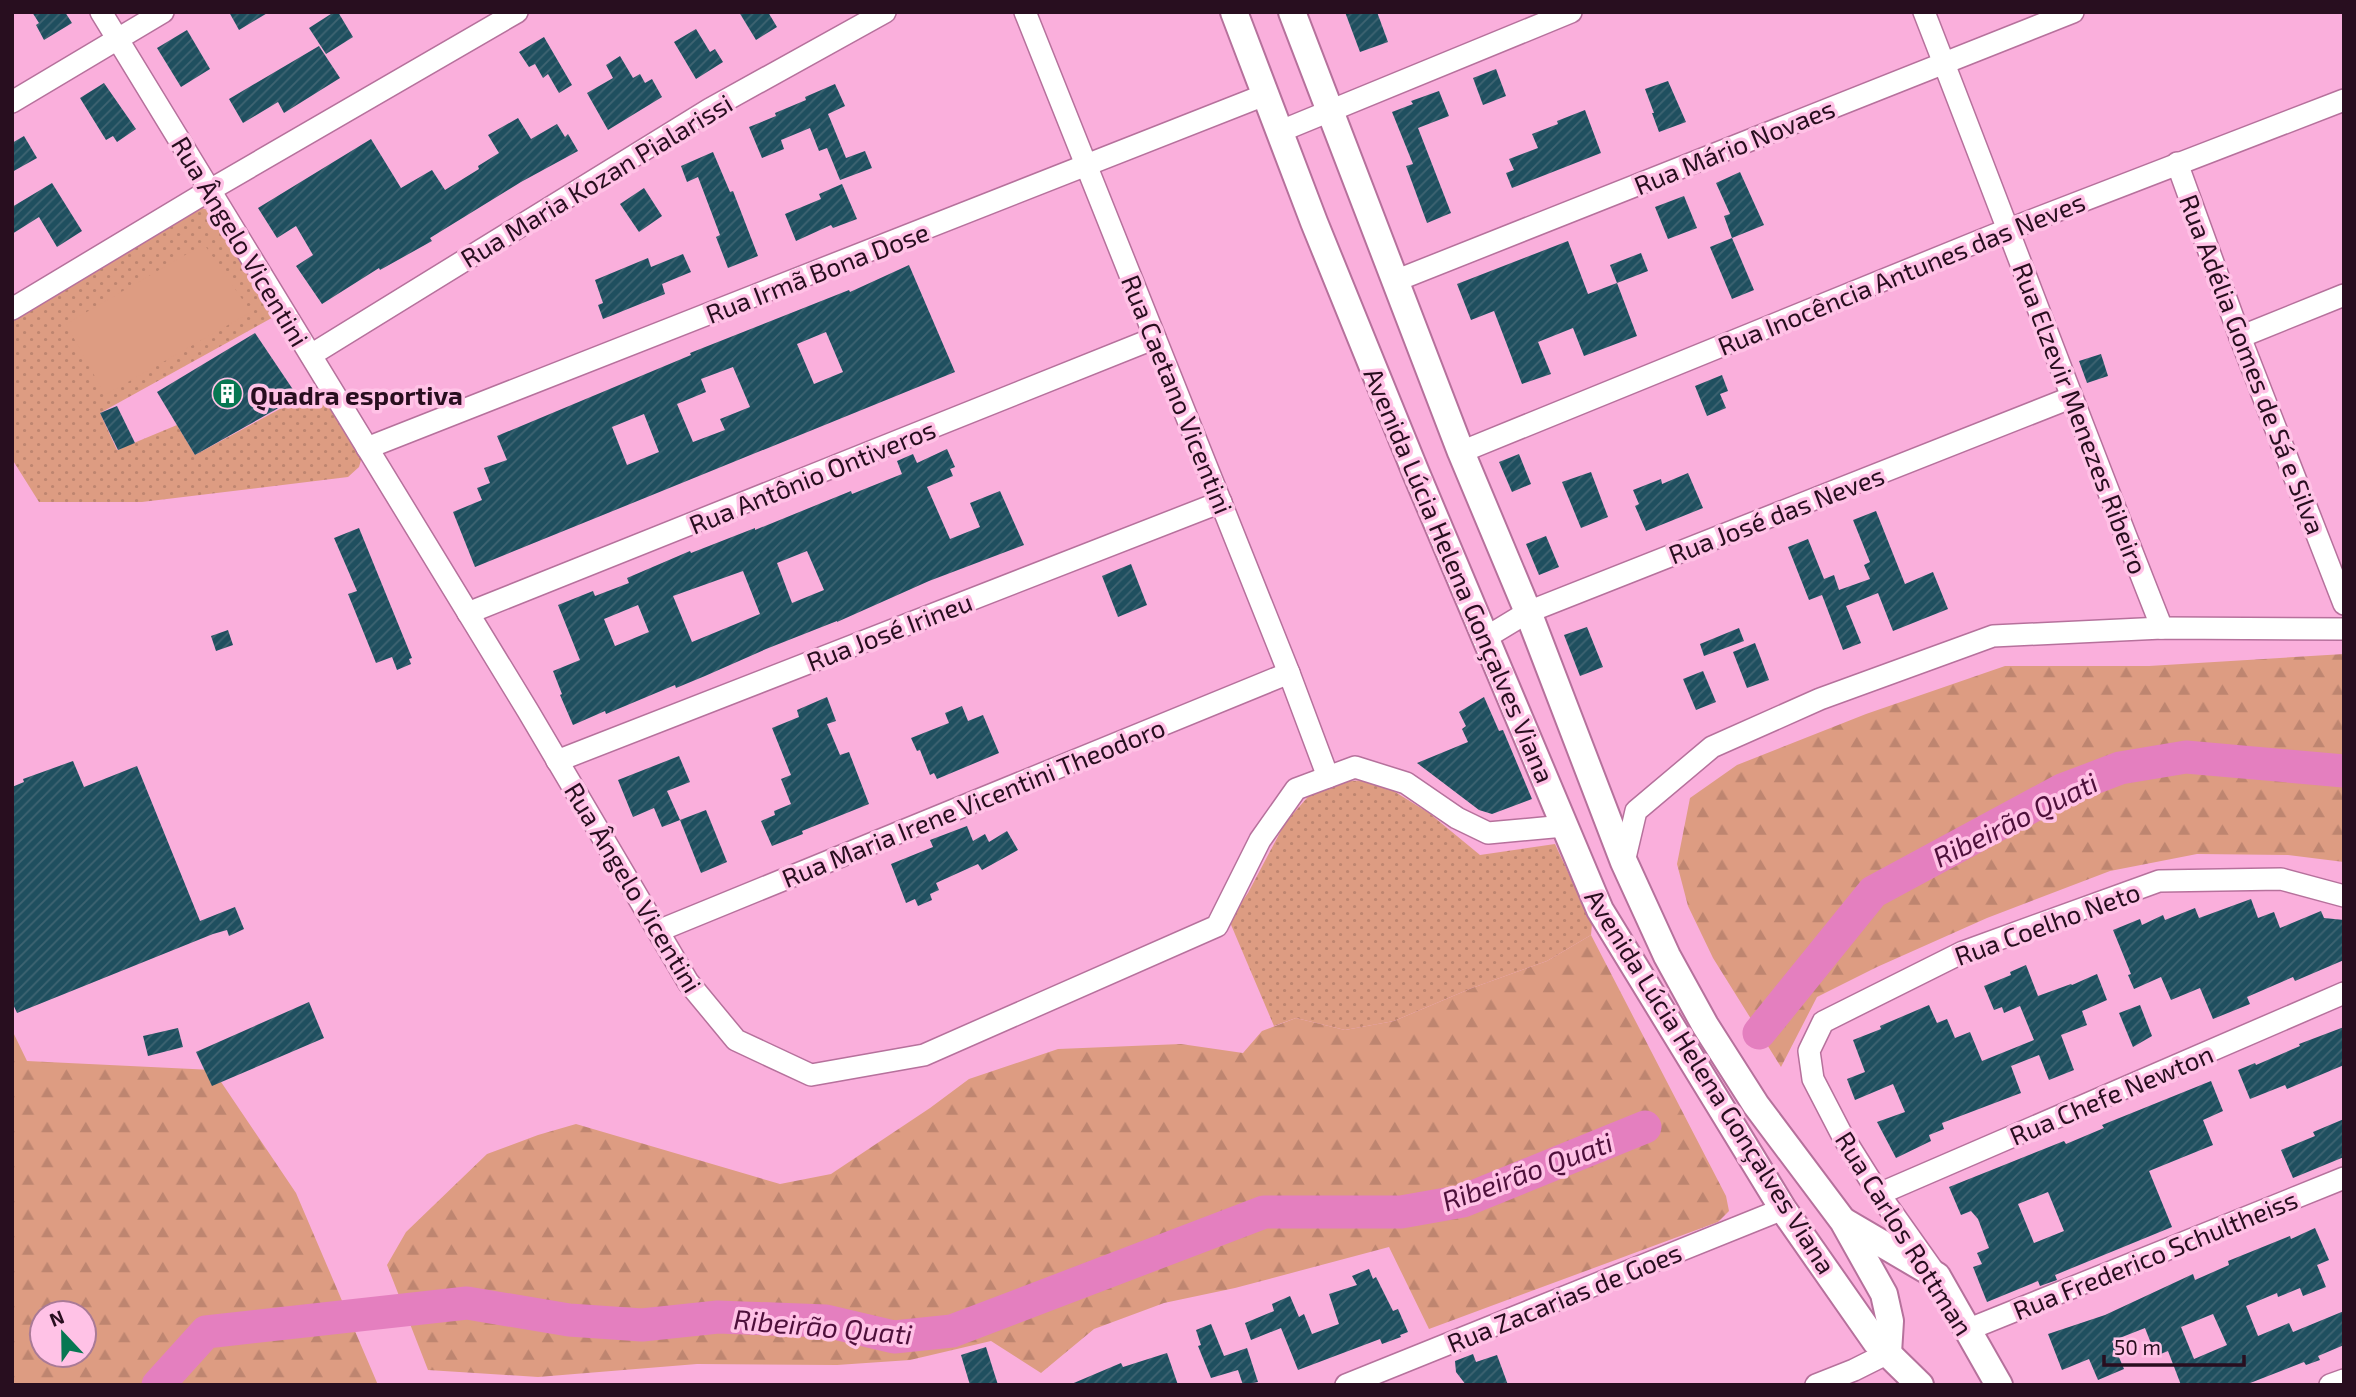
<svg xmlns="http://www.w3.org/2000/svg" width="2356" height="1397" viewBox="0 0 2356 1397" font-family="'Exo 2',sans-serif">
	<defs>
		<pattern id="grass-dots" width="8" height="8" patternUnits="userSpaceOnUse" patternTransform="scale(1.75)"><rect width="8" height="8" fill="#dd9c82"/><path d="M2 2h.1M6 6h.1" fill="none" stroke="#be8570" stroke-width="1.8" stroke-linecap="round"/></pattern>
		<pattern id="forest-firs" width="22" height="20" patternUnits="userSpaceOnUse" patternTransform="scale(1.75)"><rect width="22" height="20" fill="#dd9c82"/><path d="M5 1l3.5 6h-7zM16 11l3.5 6h-7z" fill="#be8570"/></pattern>
		<pattern id="building-hatch" width="6" height="6" patternUnits="userSpaceOnUse" patternTransform="scale(1.75)"><rect width="6" height="6" fill="#1f4f5f"/><path d="M-1 1l2-2M0 6l6-6M5 7l2-2" fill="none" stroke="#3f6472"/></pattern>
	</defs>
	<rect width="100%" height="100%" fill="#faafdc"/>
	<!-- grass -->
	<g fill="url(#grass-dots)">
		<polygon points="202,208 215,213 279,314 100,413 117,450 177,425 195,455 324,385 364,450 359,467 348,477 142,502 39,502 12,459 12,315 187,209"/>
		<polygon points="1376,780 1429,813 1480,855 1555,844 1592,924 1591,935 1547,961 1472,988 1394,1021 1345,1030 1296,1018 1274,1026 1229,920 1248,893 1285,823 1313,791 1347,781"/>
	</g>
	<!-- forest -->
	<g fill="url(#forest-firs)" fill-rule="evenodd">
		<polygon points="2344,654 2344,862 2288,855 2197,854 2110,871 1987,918 1877,967 1817,997 1781,1067 1713,958 1688,906 1677,864 1690,798 1737,765 1866,714 2005,666 2149,666"/>
		<polygon points="1591,935 1726,1196 1729,1211 1718,1222 1429,1329 1389,1247 1235,1288 1164,1303 1094,1329 1041,1373 991,1341 910,1360 837,1365 697,1364 538,1377 428,1370 387,1265 406,1232 487,1154 538,1135 576,1124 780,1184 831,1174 930,1108 969,1079 1058,1049 1181,1044 1243,1053 1262,1031 1296,1018 1345,1030 1394,1021 1472,988 1547,961"/>
		<path d="M12 1030 27 1061 213 1070 296 1193 378 1385H12ZM42 1313H84V1355H42Z"/>
	</g>
	<!-- pitch -->
	<polygon fill="#dd9c82" points="204,244 251,312 105,395 66,324"/>
	<g fill="none" stroke-linecap="round" stroke-linejoin="round">
		<!-- river -->
		<g stroke="#e47fbf" stroke-width="33">
			<polyline points="1759,1033 1873,892 2062,790 2120,768 2186,757 2344,771"/>
			<polyline points="158,1385 206,1332 467,1303 569,1320 642,1325 718,1317 826,1321 894,1337 952,1331 1264,1212 1401,1212 1463,1201 1645,1127"/>
		</g>
	</g>
	<!-- building -->
	<g fill="url(#building-hatch)" fill-rule="evenodd">
		<polygon points="32,12 65,12 72,23 44,40 36,25 39,23"/>
		<polygon points="229,12 269,12 239,30"/>
		<polygon points="334,12 338,12 353,37 326,54 309,28"/>
		<polygon points="739,12 768,12 777,27 756,40"/>
		<polygon points="1345,12 1377,12 1388,42 1360,52"/>
		<polygon points="696,29 710,52 715,49 723,62 696,79 674,42"/>
		<polygon points="187,30 210,69 181,87 157,48"/>
		<polygon points="544,37 572,85 559,93 548,74 543,78 535,64 529,67 519,52"/>
		<polygon points="319,46 340,78 284,113 278,102 243,123 229,99"/>
		<polygon points="620,56 633,78 640,74 645,83 652,79 662,97 608,130 587,93 613,78 606,65"/>
		<polygon points="1496,69 1506,96 1483,105 1473,78"/>
		<polygon points="1668,81 1686,122 1659,132 1652,113 1654,113 1645,89"/>
		<polygon points="104,83 136,129 117,142 113,136 106,140 80,98"/>
		<polygon points="835,84 845,106 828,114 846,158 865,151 872,168 840,180 827,148 819,151 810,128 781,140 784,149 762,158 749,127 776,116 775,113 806,100 805,97"/>
		<polygon points="1439,91 1449,116 1418,128 1451,213 1427,223 1406,166 1413,164 1392,112 1413,104 1411,101"/>
		<polygon points="1585,110 1601,153 1512,188 1506,173 1514,170 1509,159 1538,148 1532,134 1558,124 1557,121"/>
		<polygon points="518,118 531,139 557,124 565,137 568,134 578,151 521,182 430,238 432,241 380,270 379,268 322,304 296,266 313,255 296,226 277,238 258,208 371,139 401,188 432,170 445,190 479,169 478,166 499,153 488,135"/>
		<polygon points="24,136 37,158 12,172 12,143"/>
		<polygon points="713,152 730,192 733,191 758,256 728,268 716,237 720,235 698,177 687,182 681,166"/>
		<polygon points="1740,172 1764,225 1732,238 1724,216 1730,214 1716,183"/>
		<polygon points="52,183 82,231 57,247 39,217 12,234 12,207"/>
		<polygon points="842,184 857,219 833,228 831,225 796,241 785,214 821,199 819,194"/>
		<polygon points="644,188 662,216 639,232 620,204"/>
		<polygon points="1684,196 1697,228 1668,239 1655,207"/>
		<polygon points="1732,238 1754,290 1732,299 1710,247"/>
		<polygon points="1568,241 1588,294 1617,283 1637,336 1584,356 1573,328 1538,342 1551,374 1522,384 1494,311 1471,320 1457,284"/>
		<polygon points="1641,253 1648,271 1617,283 1610,265"/>
		<polygon points="683,254 691,272 662,284 665,294 603,319 598,305 603,303 595,280 648,258 651,267"/>
		<path d="M909 265 955 372 475 567 453 512 482 500 477 488 490 483 484 468 507 460 497 436 691 355 690 353 849 290 850 292ZM826 332 843 372 814 384 797 344ZM733 367 750 407 720 419 725 430 693 442 677 404 706 392 701 379ZM644 414 659 452 627 465 612 427Z"/>
		<polygon points="255,333 298,397 195,455 157,392"/>
		<polygon points="2101,354 2108,376 2087,383 2079,361"/>
		<polygon points="1722,375 1728,391 1720,394 1726,408 1707,416 1695,386"/>
		<polygon points="117,406 135,443 118,450 100,413"/>
		<path d="M947 449 955 467 950 469 953 476 927 487 950 539 980 527 970 503 1000 491 1024 545 929 581 837 622V621L766 649 705 676 676 688 675 685 606 714 605 711 573 725 560 695 562 694 553 671 580 660 558 605 593 591 595 596 629 583 627 578 690 551 691 553 755 528V530L851 491 852 494 902 474 897 461 913 454 917 463ZM807 551 824 590 792 603 777 563ZM743 571 760 614 692 642 673 596ZM638 605 649 632 615 646 604 619Z"/>
		<polygon points="1519,454 1531,484 1512,492 1499,462"/>
		<polygon points="1591,472 1608,517 1581,528 1562,482"/>
		<polygon points="1688,473 1703,508 1646,531 1635,506 1639,504 1633,490 1661,479 1662,484"/>
		<polygon points="1876,511 1905,584 1933,572 1948,609 1893,631 1878,593 1846,606 1861,643 1843,650 1822,595 1809,600 1788,547 1808,539 1824,579 1834,575 1839,590 1870,579 1864,565 1870,562 1853,520"/>
		<polygon points="359,528 412,658 409,659 411,664 397,670 392,657 376,663 348,594 357,591 334,538"/>
		<polygon points="1546,536 1559,567 1539,575 1526,544"/>
		<polygon points="1131,564 1147,605 1118,617 1102,576"/>
		<polygon points="1587,627 1603,667 1580,676 1564,635"/>
		<polygon points="1739,628 1744,641 1704,656 1700,644"/>
		<polygon points="228,630 233,645 216,651 211,636"/>
		<polygon points="1755,643 1769,680 1747,688 1733,652"/>
		<polygon points="1703,671 1716,702 1696,710 1683,679"/>
		<polygon points="827,697 836,721 827,724 840,755 849,752 869,804 802,831 803,834 772,846 761,821 775,815 774,811 791,804 781,779 791,775 772,728 799,717 797,710"/>
		<polygon points="1484,697 1499,731 1503,730 1532,799 1492,814 1479,810 1417,763 1468,742 1462,729 1466,726 1459,712"/>
		<polygon points="962,706 968,721 983,715 999,753 937,779 934,773 930,775 920,750 917,751 911,738 949,723 945,713"/>
		<polygon points="679,756 690,782 667,791 680,820 662,827 654,808 633,817 618,780"/>
		<polygon points="73,761 84,787 137,766 200,921 235,907 244,929 229,936 227,930 213,934 17,1013 12,1002 12,787 24,782 23,779"/>
		<polygon points="706,810 727,862 701,873 680,820"/>
		<polygon points="967,826 973,841 985,834 989,842 1007,831 1018,850 982,870 978,864 936,883 939,890 930,894 932,900 918,906 915,899 906,903 891,864 933,847 930,840"/>
		<polygon points="2251,899 2258,918 2274,912 2280,928 2321,911 2324,918 2344,920 2344,960 2295,981 2293,977 2247,997 2250,1004 2213,1019 2200,988 2171,1000 2161,977 2134,989 2128,975 2131,974 2113,930 2140,919 2142,925 2163,915 2165,920 2195,908 2199,918"/>
		<polygon points="2026,965 2038,996 2071,984 2072,985 2097,974 2107,1000 2082,1011 2087,1025 2061,1035 2074,1070 2049,1080 2039,1055 2011,1066 2021,1093 1942,1123 1944,1129 1929,1135 1931,1141 1896,1158 1877,1122 1905,1112 1893,1084 1855,1100 1847,1079 1865,1072 1853,1040 1881,1029 1880,1026 1929,1005 1937,1023 1947,1019 1955,1038 1970,1032 1982,1061 2034,1040 2020,1006 2004,1013 2002,1007 1994,1010 1984,986 2011,975 2010,972"/>
		<polygon points="309,1002 324,1038 212,1086 196,1052"/>
		<polygon points="2140,1005 2152,1036 2133,1047 2119,1013"/>
		<polygon points="2344,1027 2344,1065 2287,1089 2285,1085 2250,1099 2238,1070 2255,1063 2256,1065 2300,1046 2299,1044"/>
		<polygon points="178,1028 183,1047 148,1056 143,1036"/>
		<path d="M2211 1081 2223 1111 2203 1120 2213 1145 2149 1171 2172 1227 2055 1275 2057 1280 2040 1286 2038 1281 1987 1302 1973 1267 1982 1264 1977 1253 1989 1248 1978 1219 1971 1211 1961 1215 1949 1187 2064 1141 2066 1144 2104 1128 2102 1125ZM2048 1192 2064 1231 2034 1243 2018 1204Z"/>
		<polygon points="2344,1119 2344,1157 2293,1178 2281,1150 2315,1136 2313,1132"/>
		<path d="M2315 1228 2329 1260 2317 1265 2326 1287 2303 1296 2300 1288 2278 1297 2277 1293 2246 1306 2258 1336 2289 1323 2293 1332 2344 1311V1345L2318 1356 2320 1360 2306 1365 2304 1362 2245 1385H2181L2168 1351 2156 1356 2145 1328 2112 1341 2124 1369 2098 1380 2089 1359 2062 1370 2048 1334 2105 1315 2193 1274 2195 1280 2229 1265 2228 1261 2290 1236 2291 1239ZM2213 1314 2227 1345 2194 1359 2181 1327Z"/>
		<polygon points="1369,1269 1373,1279 1376,1277 1393,1311 1398,1309 1408,1332 1400,1335 1401,1337 1382,1344 1380,1339 1298,1370 1281,1328 1251,1340 1245,1323 1274,1311 1272,1304 1290,1296 1299,1317 1304,1314 1312,1334 1339,1324 1329,1294 1357,1285 1352,1276"/>
		<polygon points="1211,1324 1224,1356 1247,1348 1258,1382 1243,1385 1238,1370 1211,1378 1198,1346 1201,1345 1196,1330"/>
		<polygon points="986,1347 998,1385 970,1385 961,1355"/>
		<polygon points="1167,1353 1178,1385 1069,1385 1121,1363 1123,1367"/>
		<polygon points="1473,1354 1476,1362 1497,1355 1508,1385 1466,1385 1456,1372 1455,1361"/>
	</g>
	<g fill="none" stroke-linecap="round" stroke-linejoin="round">
		<defs>
			<g id="minor">
				<polyline points="101,12 528,711 688,982 736,1040 811,1075 924,1055 1217,926 1260,840 1296,789 1355,767 1406,783 1457,818 1488,833 1564,826"/>
				<polyline points="1025,12 1289,673 1328,777"/>
				<path d="M1924 12C2004 217 2081 424 2162 628"/>
				<polyline points="12,102 163,12"/>
				<polyline points="1281,131 1571,12"/>
				<polyline points="2177,163 2240,337 2344,604"/>
				<polyline points="1395,281 2073,12"/>
				<polyline points="12,309 210,190 517,12"/>
				<polyline points="2240,337 2344,295"/>
				<polyline points="311,355 710,109 885,12"/>
				<polyline points="367,448 1267,94"/>
				<polyline points="1461,452 1994,235 2344,100"/>
				<polyline points="468,613 1155,338"/>
				<polyline points="1485,638 1528,612 2070,398"/>
				<polyline points="557,761 1221,502"/>
				<polyline points="1624,862 1636,811 1712,747 1820,699 1993,636 2162,628 2344,629"/>
				<polyline points="658,931 1289,673"/>
				<polyline points="1879,1194 2344,993"/>
				<polyline points="1935,1273 1879,1194 1842,1135 1813,1079 1809,1051 1823,1022 1963,952 2159,881 2281,879 2344,896"/>
				<polyline points="1967,1330 2344,1178"/>
				<polyline points="1346,1385 1783,1209"/>
				<polyline points="1816,1385 1854,1370 1888,1353"/>
				<polyline points="2330,1385 2344,1380"/>
			</g>
			<g id="tertiary">
				<polyline points="1234,12 1314,222 1416,473 1600,910 1783,1209 1876,1342 1920,1385"/>
				<polyline points="1292,12 1461,452 1528,612 1624,862 1667,956 1705,1025 1756,1105 1843,1221 1884,1294 1890,1321 1888,1353"/>
				<polyline points="1845,1222 1937,1276 1999,1385"/>
			</g>
		</defs>
		<!-- minor casing -->
		<use href="#minor" stroke="#b6719c" stroke-width="24"/>
		<!-- tertiary casing -->
		<use href="#tertiary" stroke="#b6719c" stroke-width="30"/>
		<!-- minor -->
		<use href="#minor" stroke="#fff" stroke-width="21"/>
		<!-- tertiary -->
		<use href="#tertiary" stroke="#fff" stroke-width="26"/>
	</g>
	<!-- icons -->
	<defs>
		<symbol id="building-disc" viewBox="-11 -11 22 22"><circle r="9.5" fill="#077752" stroke="#ffc2e6"/><path d="M-4-6H4V6H1V3H-1V6H-4ZM-2.5-4.3h1.7v1.8h-1.7ZM.8-4.3h1.7v1.8H.8ZM-2.5-1h1.7V.8h-1.7ZM.8-1h1.7V.8H.8Z" fill="#fff"/></symbol>
	</defs>
	<g fill-rule="evenodd">
		<use href="#building-disc" x="210" y="376" width="35" height="35"/>
	</g>
	<g text-anchor="middle" dominant-baseline="central" stroke-width="7" stroke-linejoin="round" paint-order="stroke">
		<!-- street labels -->
		<g font-size="26" fill="#280e1f" stroke="#ffc2e6">
			<text transform="translate(1734 146) rotate(-22)">Rua Mário Novaes</text>
			<text transform="translate(596 180) rotate(-31)">Rua Maria Kozan Pialarissi</text>
			<text transform="translate(241 241) rotate(59)">Rua Ângelo Vicentini</text>
			<text transform="translate(817 272) rotate(-21)">Rua Irmã Bona Dose</text>
			<text transform="translate(1901 273) rotate(-22)">Rua Inocência Antunes das Neves</text>
			<text transform="translate(2253 364) rotate(69)">Rua Adélia Gomes de Sá e Silva</text>
			<text transform="translate(1178 394) rotate(68)">Rua Caetano Vicentini</text>
			<text transform="translate(2081 418) rotate(69)">Rua Elzevir Menezes Ribeiro</text>
			<text transform="translate(812 476) rotate(-22)">Rua Antônio Ontiveros</text>
			<text transform="translate(1776 514) rotate(-21)">Rua José das Neves</text>
			<text transform="translate(1460 575) rotate(67)">Avenida Lúcia Helena Gonçalves Viana</text>
			<text transform="translate(889 631) rotate(-21)">Rua José Irineu</text>
			<text transform="translate(973 802) rotate(-22)">Rua Maria Irene Vicentini Theodoro</text>
			<text transform="translate(634 887) rotate(59)">Rua Ângelo Vicentini</text>
			<text transform="translate(2047 923) rotate(-20)">Rua Coelho Neto</text>
			<text transform="translate(1711 1081) rotate(58)">Avenida Lúcia Helena Gonçalves Viana</text>
			<text transform="translate(2111 1094) rotate(-23)">Rua Chefe Newton</text>
			<text transform="translate(1905 1233) rotate(58)">Rua Carlos Rottman</text>
			<text transform="translate(2155 1254) rotate(-22)">Rua Frederico Schultheiss</text>
			<text transform="translate(1564 1297) rotate(-22)">Rua Zacarias de Goes</text>
		</g>
		<!-- poi labels -->
		<g font-size="26" font-weight="bold" fill="#280e1f" stroke="#ffc2e6" text-anchor="start">
			<text x="250" y="394">Quadra esportiva</text>
		</g>
		<!-- water labels -->
		<g font-size="28" font-style="italic" fill="#4e103b" stroke="#ffc2e6">
			<text transform="translate(2015 819) rotate(-26)">Ribeirão Quati</text>
			<text transform="translate(1527 1171) rotate(-20)">Ribeirão Quati</text>
			<text transform="translate(823 1326) rotate(5)">Ribeirão Quati</text>
		</g>
	</g>
	<!-- border -->
	<rect width="2356" height="1397" fill="none" stroke="#280e1f" stroke-width="28"/>
	<!-- north arrow -->
	<g transform="translate(63 1334) rotate(338)"><circle r="33" fill="#ffc2e6" stroke="#a97a96" stroke-width="2"/>
	<path d="M0-5L12 26L0 18L-12 26Z" fill="#077752"/>
	<text y="-10" font-size="19" font-weight="bold" text-anchor="middle" fill="#280e1f">N</text>
	</g>
	<!-- scale -->
	<path d="M2104 1355v10h140v-10" fill="none" stroke="#280e1f" stroke-width="3.5"/>
	<text x="2114" y="1355" font-size="21" fill="#280e1f" stroke="#ffc2e6" stroke-width="5" paint-order="stroke">50 m</text>
</svg>
